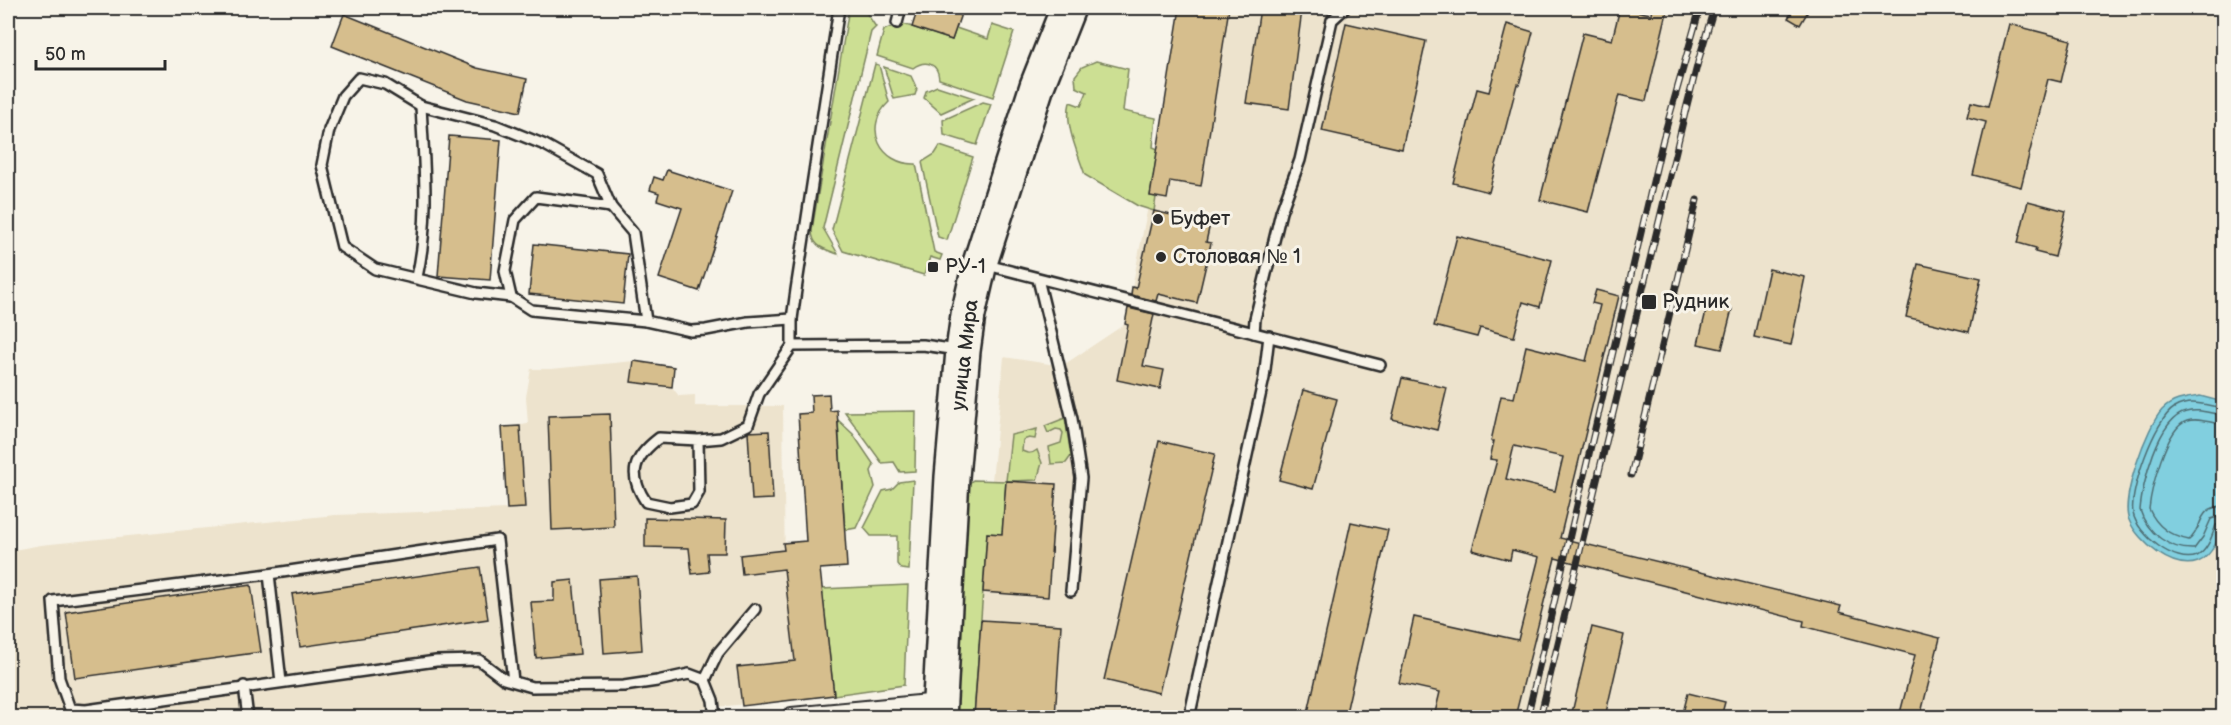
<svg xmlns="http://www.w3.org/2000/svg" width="2231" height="725" viewBox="0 0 2231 725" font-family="'Balsamiq Sans',sans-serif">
	<rect width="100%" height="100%" fill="#f7f3e8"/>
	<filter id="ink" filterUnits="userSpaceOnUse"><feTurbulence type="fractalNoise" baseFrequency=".0167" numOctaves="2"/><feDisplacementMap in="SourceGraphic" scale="12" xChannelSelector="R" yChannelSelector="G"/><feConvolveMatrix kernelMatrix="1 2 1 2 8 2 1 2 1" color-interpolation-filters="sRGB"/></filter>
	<g filter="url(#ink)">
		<!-- built -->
		<g fill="#ede3cd">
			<polygon points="1180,8 2223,8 2223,717 974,718 987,533 1004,357 1062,366 1125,324 1150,196"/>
			<polygon points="634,361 674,367 672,387 679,396 695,395 695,406 783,406 785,572 820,569 834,695 706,708 656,718 8,718 8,551 41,545 335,515 507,509 502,427 528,424 526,397 531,369 551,369"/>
		</g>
		<!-- green -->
		<g fill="#ccdf93" stroke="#7c855f" stroke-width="1.5">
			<path d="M849 8H863L876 27 871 32 823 228 838 254C824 249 812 247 812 230Z"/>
			<path d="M900 23 952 40 956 28 988 39 992 25 1014 32 993 97 939 79C938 63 925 59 913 68L877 56 884 30Z"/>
			<path d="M1096 61 1128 69 1123 111 1156 118 1153 147 1158 149 1150 196 1156 197 1154 211 1138 206 1085 175C1078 153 1064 125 1070 102L1081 106 1087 92 1076 87 1075 76 1082 67Z"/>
			<path d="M875 64 879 65 889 102C862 127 880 165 916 164L934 252 942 255 940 260 930 257 924 275 843 251 832 230Z"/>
			<polygon points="884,67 911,76 917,89 915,95 894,99"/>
			<polygon points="937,86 974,98 941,113 924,98 926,91"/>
			<polygon points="983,102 991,104 977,145 944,135 943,120"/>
			<polygon points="940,146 973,157 947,240 938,237 922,162 935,154"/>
			<polygon points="916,411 915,471 900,472 894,462 882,463 845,412"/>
			<polygon points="1065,418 1071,456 1066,463 1051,464 1049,447 1061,443 1063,433 1061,430 1056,429 1048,433 1045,426"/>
			<polygon points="838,420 853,434 874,465 871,471 875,487 856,528 845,530"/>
			<path d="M1037 429 1035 439 1029 438 1023 440 1022 451C1028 454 1032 454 1037 450L1042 463 1037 480 1006 481 1002 534 987 533 974 717 954 718 966 486 973 480 1006 481 1011 435Z"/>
			<polygon points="913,480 909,570 901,569 897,564 897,536 871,536 864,528 883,491 892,489 899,482"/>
			<polygon points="908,585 904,685 834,695 822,589"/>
		</g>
		<!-- water -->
		<path fill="#81cfdf" stroke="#5f8d97" stroke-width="1.5" d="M2200 396 2223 402C2224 430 2224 457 2224 484 2224 496 2225 509 2224 521 2221 534 2212 557 2198 562 2173 571 2138 542 2129 520 2120 500 2147 426 2162 410 2173 399 2186 398 2200 396Z"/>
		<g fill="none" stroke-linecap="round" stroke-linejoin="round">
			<!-- shore -->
			<g stroke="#4d6d73" stroke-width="1.5">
				<path d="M2224 408C2207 406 2191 398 2174 408 2155 419 2129 492 2133 513 2137 534 2175 565 2197 556 2208 551 2212 535 2216 525L2224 523"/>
				<path d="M2224 415C2210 414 2200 408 2186 412 2158 418 2142 485 2140 510 2147 533 2170 550 2194 549L2203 537 2211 519 2224 515"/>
				<path d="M2224 424C2211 424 2200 417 2187 421 2166 427 2151 490 2149 509 2157 527 2170 536 2189 540 2204 528 2196 507 2224 506"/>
			</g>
		</g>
		<!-- building -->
		<g fill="#d6be8d" stroke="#2b2b2b" stroke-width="1.5" fill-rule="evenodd">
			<polygon points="918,8 963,8 952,40 912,27"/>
			<polygon points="1180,8 1229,8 1201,186 1170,181 1167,199 1150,196"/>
			<polygon points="1260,8 1302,10 1289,109 1246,103"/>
			<polygon points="1620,8 1651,14 1652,8 1668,8 1646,101 1619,95 1588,212 1540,200 1583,33 1612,40"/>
			<polygon points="1795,8 1810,8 1800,25 1788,18"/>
			<polygon points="344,14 477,68 527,79 520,112 467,100 332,46"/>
			<polygon points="1346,23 1426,41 1402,149 1322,131"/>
			<polygon points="1507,24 1533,32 1519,85 1517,84 1489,192 1453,183 1477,89 1489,92"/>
			<polygon points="2009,24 2071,40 2061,82 2048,79 2021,187 1973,175 1986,122 1967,117 1971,102 1988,106"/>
			<polygon points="449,136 501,140 490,280 438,276"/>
			<polygon points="667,170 732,191 699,291 659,278 682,208 657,200 659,193 650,190 654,177 663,180"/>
			<polygon points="2028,201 2066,211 2055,257 2035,252 2036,248 2018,243"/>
			<polygon points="1154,211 1210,224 1206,242 1211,243 1197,303 1158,294 1156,301 1131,295 1132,287 1136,288"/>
			<polygon points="1457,236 1552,260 1540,307 1523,302 1514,337 1480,328 1477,337 1434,326"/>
			<polygon points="534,244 628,254 623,304 529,294"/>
			<polygon points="1918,264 1981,278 1969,332 1906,317"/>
			<polygon points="1769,269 1805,277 1791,345 1754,337"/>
			<path d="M1596 290 1619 296 1560 538 1841 606 1839 612 1940 638 1920 717H1899L1915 655 1803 626 1804 621 1555 558 1515 717H1434L1440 692 1399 683 1414 617 1518 640 1539 557 1512 550 1510 560 1472 550 1497 460 1490 459 1494 441H1491L1501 396 1514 398 1526 346 1586 361 1600 305 1592 303ZM1514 446 1563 457 1555 491 1506 479Z"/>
			<polygon points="1708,303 1732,309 1722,349 1698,344"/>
			<polygon points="1128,308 1154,314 1143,366 1164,370 1160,389 1117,380 1128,325 1125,324"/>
			<polygon points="634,361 674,367 672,387 631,382"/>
			<polygon points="1402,378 1447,388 1437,430 1392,419"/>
			<polygon points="1303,390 1337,399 1313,489 1279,480"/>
			<polygon points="829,394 830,411 837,410 847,567 820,569 834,695 742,706 737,667 795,661 784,569 742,574 740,555 784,550 783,543 806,541 798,414 812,413 811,395"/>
			<polygon points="610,414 614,527 552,530 548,416"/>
			<polygon points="520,426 525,508 507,509 502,427"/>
			<polygon points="769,431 773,499 752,500 748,432"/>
			<polygon points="1159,441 1215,454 1159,693 1104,680"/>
			<polygon points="1006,481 1056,484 1048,597 983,592 987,533 1002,534"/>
			<polygon points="645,518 726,520 725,553 707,553 709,572 692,574 689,548 645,547"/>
			<polygon points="1351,522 1388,530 1371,604 1345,717 1307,717"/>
			<polygon points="480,567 488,619 300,647 292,594"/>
			<polygon points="637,576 642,650 604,653 599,579"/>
			<polygon points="573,580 580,654 536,658 531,602 554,601 554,582"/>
			<polygon points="251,585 261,652 75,678 66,612"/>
			<polygon points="981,620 1061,625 1055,717 974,717"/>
			<polygon points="1592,627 1624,635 1605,717 1571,717"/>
			<polygon points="1688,693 1725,702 1721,717 1682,717"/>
		</g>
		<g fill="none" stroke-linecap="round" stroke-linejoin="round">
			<defs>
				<g id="lane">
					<polyline points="839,8 796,290 792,319 792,346 923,345 957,350"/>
					<polyline points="897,23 901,8"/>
					<polyline points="611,207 536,197 515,220 505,271 511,297 531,310 646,321"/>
					<polyline points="987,265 1380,365"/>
					<path d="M417 277C430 219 424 165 421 106"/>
					<polyline points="1038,279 1072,419 1081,478 1071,591"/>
					<polyline points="511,297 476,293 375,269 342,247 322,165 329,130 343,96 359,78 385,84 421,106 495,125 545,145 597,174 611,207 633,233 646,321 691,331 706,330 748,322 792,319"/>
					<polyline points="1254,333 1255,319 1281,212 1300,160 1332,20 1345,8"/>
					<path d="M698 440 699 492 692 504 670 507 646 502C627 474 634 457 659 438L698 440 721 438 748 425 759 394 792 346"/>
					<polyline points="269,574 281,682"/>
					<polyline points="705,680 718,653 755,609"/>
					<polyline points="513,681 497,540 269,574 53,601 59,678 70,709 86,710 436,661 479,660 504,679 532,687 624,686 657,681 689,674 705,680 713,700 715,718"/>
					<polyline points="244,686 248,718"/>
					<polyline points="1189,718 1264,378 1269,336"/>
				</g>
				<polyline id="street" points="792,718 940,704"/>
				<polyline id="highway" points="939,718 952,477 963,351 968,315 980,263 1037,86 1068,8"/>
			</defs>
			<!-- lane casing -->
			<use href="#lane" stroke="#2b2b2b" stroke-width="14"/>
			<!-- street casing -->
			<use href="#street" stroke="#2b2b2b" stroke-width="24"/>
			<!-- highway casing -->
			<use href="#highway" stroke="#2b2b2b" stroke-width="38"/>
			<!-- lane -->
			<use href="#lane" stroke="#f7f3e8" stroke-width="9"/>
			<!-- street -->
			<use href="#street" stroke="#f7f3e8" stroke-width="20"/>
			<!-- highway -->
			<use href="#highway" stroke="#f7f3e8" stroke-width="33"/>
			<defs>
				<g id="rail">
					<polyline points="1631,475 1697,200"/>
					<polyline points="1527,718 1663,139 1700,8"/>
					<polyline points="1540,718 1686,109 1698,62 1714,8"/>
				</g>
			</defs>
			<!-- rail casing -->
			<use href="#rail" stroke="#2b2b2b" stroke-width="7"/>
			<!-- rail -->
			<use href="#rail" stroke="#f7f3e8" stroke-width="4.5" stroke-dasharray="14" stroke-linecap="butt"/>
		</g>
	</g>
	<!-- markers -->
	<g fill="#2b2b2b" stroke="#f7f3e8" stroke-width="2">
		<circle cx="1158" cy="219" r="6"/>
		<circle cx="1161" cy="257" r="6"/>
		<rect x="927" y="261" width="12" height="12" rx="3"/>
		<rect x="1641" y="294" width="16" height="16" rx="3"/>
	</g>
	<g text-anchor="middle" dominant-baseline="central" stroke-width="6" stroke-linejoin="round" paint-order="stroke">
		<!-- poi labels -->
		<g font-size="20" fill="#2b2b2b" stroke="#f7f3e8" text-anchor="start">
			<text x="1170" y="219">Буфет</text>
			<text x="1173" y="257">Столовая № 1</text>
			<text x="945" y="267">РУ-1</text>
			<text x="1662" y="302">Рудник</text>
		</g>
		<!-- street labels -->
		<g font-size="20" fill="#2b2b2b" stroke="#f7f3e8">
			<text transform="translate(965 355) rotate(-83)">улица Мира</text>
		</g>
	</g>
	<!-- margin -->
	<rect width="2231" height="725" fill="none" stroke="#f7f3e8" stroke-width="30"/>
	<rect x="15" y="15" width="2201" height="695" fill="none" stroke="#2b2b2b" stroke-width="2" filter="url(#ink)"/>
	<!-- scale -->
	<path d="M36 60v9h129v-9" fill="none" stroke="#2b2b2b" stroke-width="3"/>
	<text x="45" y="60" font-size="18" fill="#2b2b2b" stroke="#f7f3e8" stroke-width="4.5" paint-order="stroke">50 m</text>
</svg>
